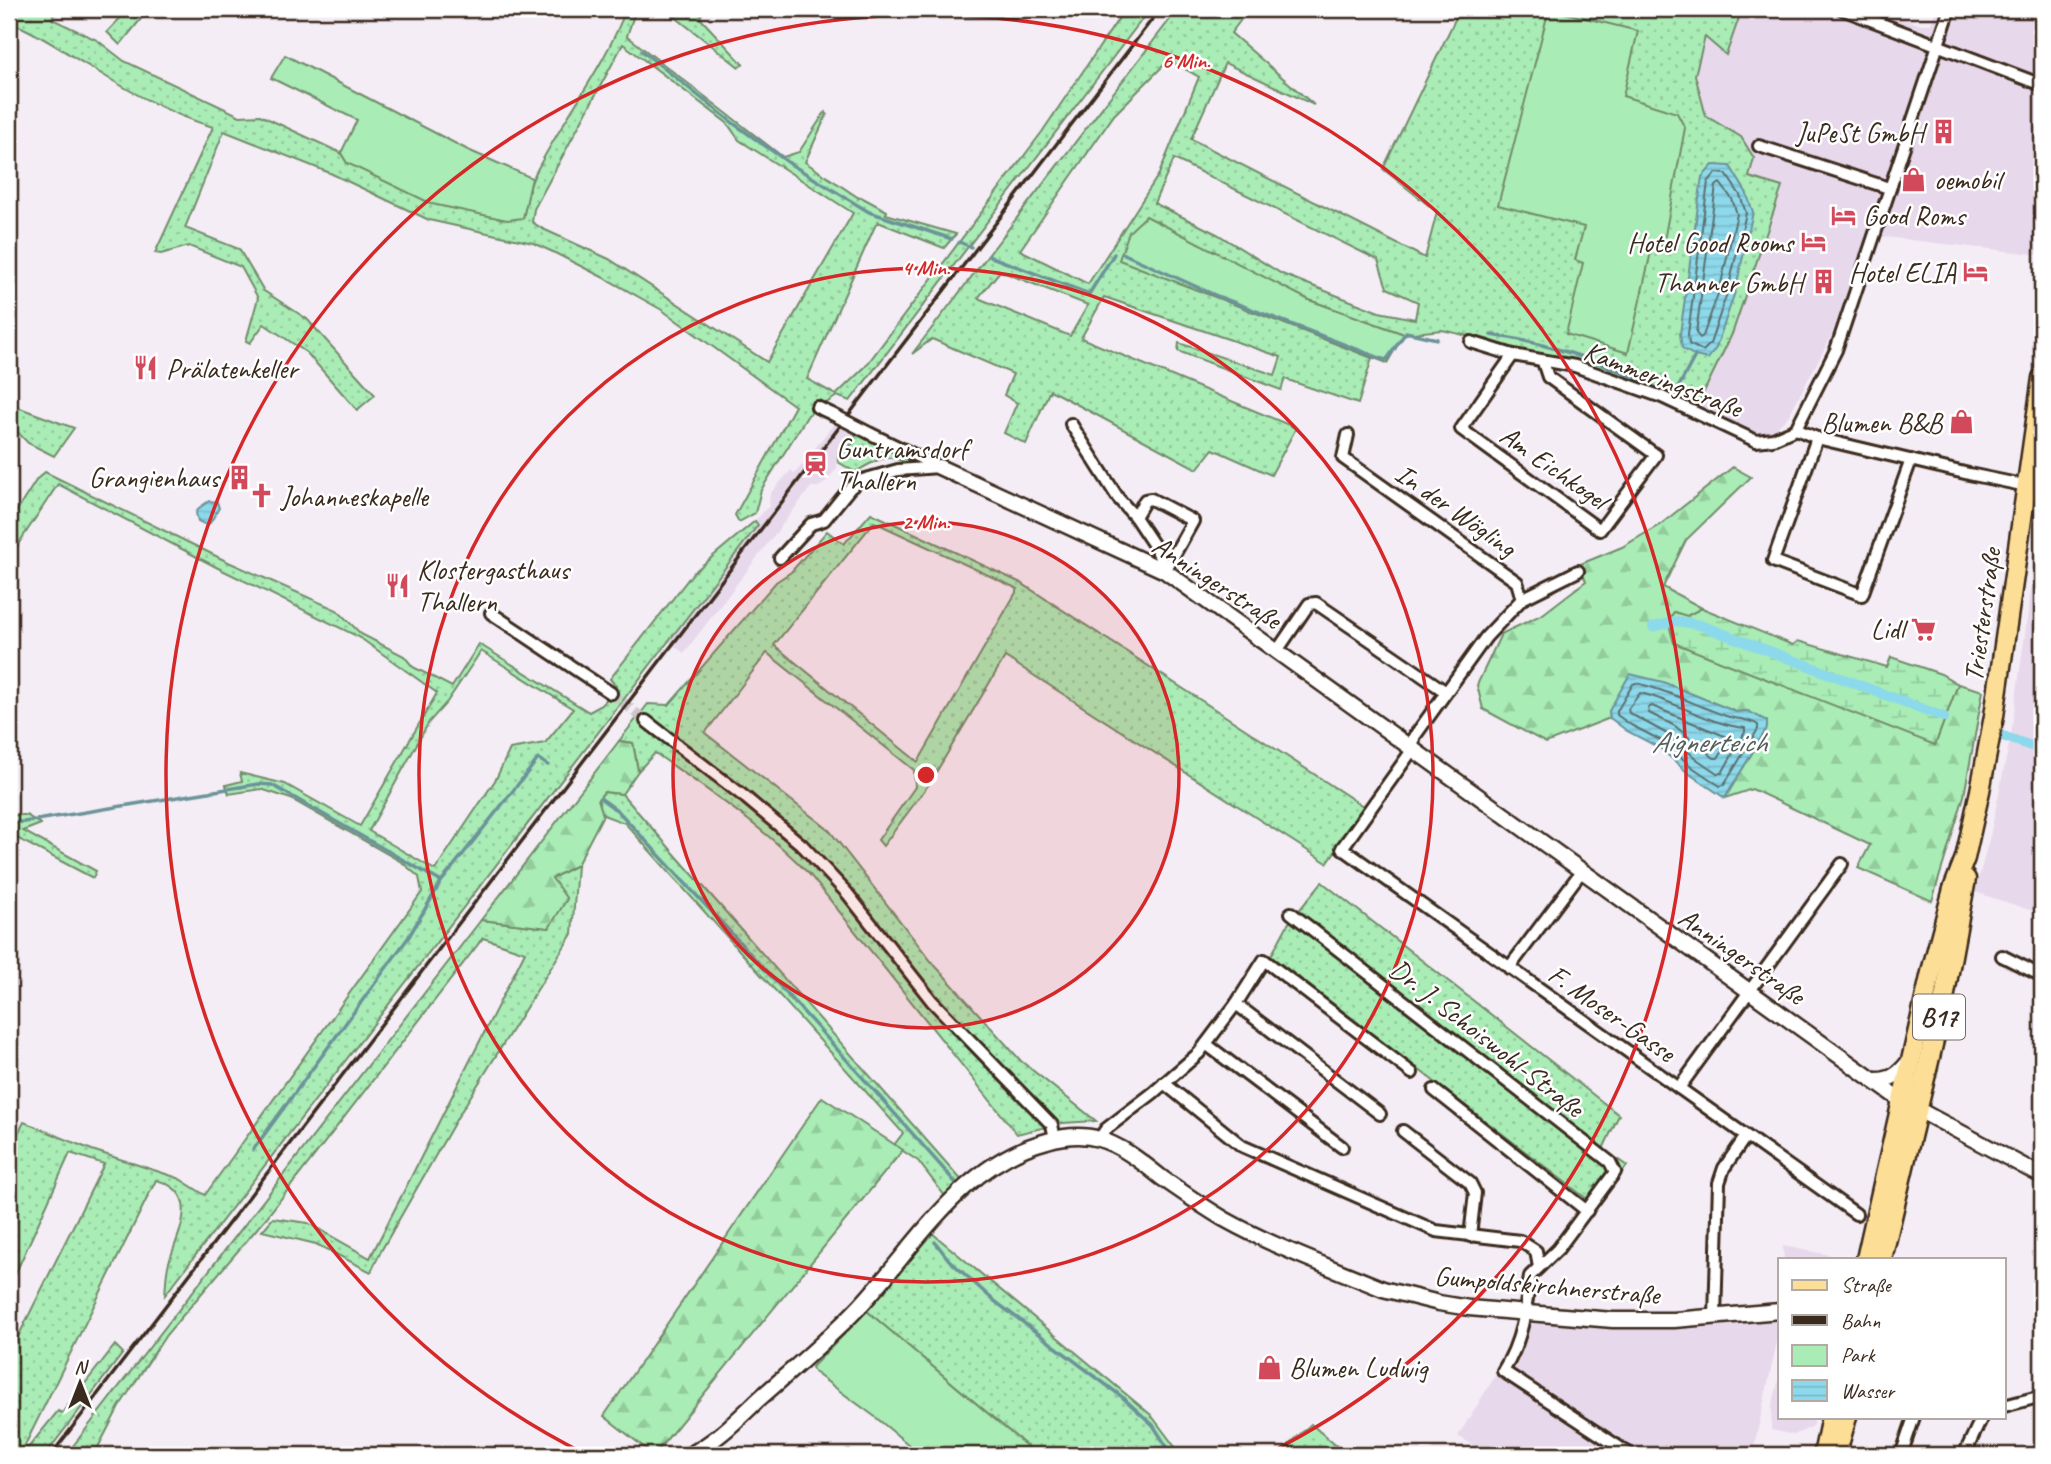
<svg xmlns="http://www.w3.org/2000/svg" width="2051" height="1464" viewBox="0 0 2051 1464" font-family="Caveat,sans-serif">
	<defs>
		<pattern id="grass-dots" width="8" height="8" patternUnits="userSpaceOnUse" patternTransform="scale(1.75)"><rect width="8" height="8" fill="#a9ecb6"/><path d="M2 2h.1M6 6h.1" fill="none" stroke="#92cb9c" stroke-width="1.8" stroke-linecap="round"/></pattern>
		<pattern id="forest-firs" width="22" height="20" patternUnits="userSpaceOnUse" patternTransform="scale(1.75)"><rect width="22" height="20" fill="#a9ecb6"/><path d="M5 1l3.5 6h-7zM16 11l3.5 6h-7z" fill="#92cb9c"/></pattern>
		<pattern id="wetland-marsh" width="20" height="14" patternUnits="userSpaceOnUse" patternTransform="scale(1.75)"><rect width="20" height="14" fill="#a9ecb6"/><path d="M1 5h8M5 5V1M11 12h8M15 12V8" fill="none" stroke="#92cb9c"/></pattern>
		<pattern id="water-rules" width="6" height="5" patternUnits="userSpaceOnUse" patternTransform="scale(1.75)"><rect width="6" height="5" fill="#8cd9eb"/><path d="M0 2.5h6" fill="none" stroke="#7abac9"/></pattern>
	</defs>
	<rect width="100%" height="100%" fill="#f4edf6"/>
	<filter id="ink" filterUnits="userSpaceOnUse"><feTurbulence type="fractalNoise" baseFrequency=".0143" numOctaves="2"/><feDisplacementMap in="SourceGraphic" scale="14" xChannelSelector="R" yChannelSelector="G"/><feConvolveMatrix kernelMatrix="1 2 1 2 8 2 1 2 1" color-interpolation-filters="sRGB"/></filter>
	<g filter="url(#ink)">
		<!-- built -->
		<g fill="#e7d8eb">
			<polygon points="1742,9 1871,9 1919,24 1931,24 1936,9 2042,9 2042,255 1867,235 1831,337 1789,415 1771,434 1753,433 1697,406 1732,334 1782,187 1749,177 1741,137 1706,116 1695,75 1705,36 1726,55"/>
			<polygon points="835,422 856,432 854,443 838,452 837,468 825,483 818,487 811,487 684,653 667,641 757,525 755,521 769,506 770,494 791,470 795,474"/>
			<polygon points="2042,511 2042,914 1975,892 1991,832 2011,735"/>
			<polygon points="1783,1246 1850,1259 1784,1259"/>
			<polygon points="1535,1316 1780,1317 1780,1328 1754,1447 1781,1455 1489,1455 1458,1436 1505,1360 1516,1322"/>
			<polygon points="1780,1376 1780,1417 1815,1417 1813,1426 1794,1435 1771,1430 1772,1406"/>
		</g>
		<!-- grass -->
		<g fill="url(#grass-dots)" stroke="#728b6a" stroke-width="2" fill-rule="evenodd">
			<path d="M9 9H73L53 15 52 19 97 40 124 61 240 116 260 115 341 153 347 163 523 218C526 205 528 188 534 176 562 119 604 69 626 9H636L627 36 783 157 799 152 825 112 827 114 805 162 859 198 861 197 887 211 886 214 956 234 944 248 878 222 875 226 807 379 836 395 865 367 1042 132 1125 9H1150L850 401 837 396 808 415 761 490 755 513 739 522 735 515 795 406 662 310 610 281 553 252 533 243 429 220 330 173 224 131 185 228 239 249 264 291 307 319 375 395 357 410 307 353 264 324 250 343 246 341 258 298 241 267 189 246 161 254 155 253 213 127C169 114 129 91 90 67 66 53 44 37 19 26L9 30ZM623 44 727 123 739 140 853 213 767 362 609 259 543 229 532 222 534 209Z"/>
			<polygon points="116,9 149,9 120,45 107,32 124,14"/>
			<polygon points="665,9 704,9 700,18 743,64 739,67"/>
			<path d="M1178 9H1249L1231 33 1314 105 1225 63 1191 139 1425 258 1437 212 1383 169 1460 9H1742L1726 55 1705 37 1695 75 1706 116 1741 137 1754 158 1749 177 1782 187 1732 334 1697 406 1567 359 1544 357 1491 345 1464 335 1442 330 1404 334 1309 300 1120 260 1372 358 1358 404 1285 379 1281 390 1178 351 1179 343 1275 375 1281 357 1104 297 1081 338 1296 428 1271 475 1213 449 1197 469 1050 390 1026 444 1004 433 1017 403 1004 395 1013 374 932 339 912 354ZM1169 60 1199 77 1159 174 1088 284 1020 250 1114 115ZM1174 159 1378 260 1387 288 1418 302 1415 319 1379 312 1282 274 1217 234 1154 203ZM1000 271 1088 305 1070 336 978 298Z"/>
			<polygon points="9,404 74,428 54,456 28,443 9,423"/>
			<path d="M856 432 918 463 919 465C908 465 902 460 892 458 880 456 865 467 855 472L838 462V452L854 443Z"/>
			<path d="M45 472 226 561 337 610 361 634 404 656 413 667 452 687 479 644 589 712 602 705 616 686 610 679 693 573 755 521 758 525 165 1295C166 1284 166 1272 169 1262 179 1231 202 1192 156 1180L24 1447 28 1448 58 1411 62 1413 115 1345 123 1353 45 1455H9V1355L104 1164 70 1153 9 1288V1151L24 1122 92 1150 178 1178 205 1195 422 892 419 877 403 863 291 799 261 789 229 794 226 785 242 781 240 773 285 784 360 826 437 693 359 637 218 568 58 484 9 558V523L37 479ZM481 651 573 709 545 743 510 749 496 779 435 870 369 831 429 722 447 702Z"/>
			<path d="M871 513 1021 583 1366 808 1327 863 1005 657 929 784 883 846 878 840 915 787 914 770 767 653 705 733 829 830 931 961 1021 1061 1096 1121 1063 1123 1017 1134 810 875C764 827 709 791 655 753L638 771 633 743 619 741 648 704 669 705 776 582 791 572 827 531 844 544ZM874 522 1018 589 918 762 774 645Z"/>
			<polygon points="604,792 622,794 964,1183 948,1200 918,1161 894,1145 903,1133 625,823 603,815 598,800"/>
			<polygon points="9,815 26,815 41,824 23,831 96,871 93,878 9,834"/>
			<polygon points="577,865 572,934 457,1118 381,1251 371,1272 316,1244 262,1231 273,1218 308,1223 370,1258 525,952 483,938 266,1218 166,1335 119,1407 94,1455 66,1455 481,920 549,928 552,878"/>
			<polygon points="1322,882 1619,1115 1603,1149 1627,1166 1596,1206 1271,956 1288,924"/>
			<polygon points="932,1233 1151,1415 1181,1455 1037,1455 867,1311"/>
			<polygon points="1311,1424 1347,1455 1278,1455"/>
		</g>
		<!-- forest -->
		<g fill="url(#forest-firs)" stroke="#728b6a" stroke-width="2">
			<polygon points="1733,467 1751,477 1686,540 1663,587 1702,608 1687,616 1935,745 1958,684 1983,691 1964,796 1932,901 1858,868 1870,845 1752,789 1725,798 1767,728 1748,711 1736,712 1692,694 1609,711 1610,718 1546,743 1483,709 1477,685 1501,634 1543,614 1586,581 1578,565 1622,547 1661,524"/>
			<polygon points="619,741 633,743 638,771 622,794 604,792 598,799 603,815 577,865 552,878 567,899 549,928 481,920"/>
			<polygon points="822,1097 903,1150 654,1455 604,1416"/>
		</g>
		<!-- wetland -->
		<polygon fill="url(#wetland-marsh)" stroke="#728b6a" stroke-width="2" points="1702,608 1793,645 1798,641 1887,667 1891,657 1941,674 1958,684 1935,745 1674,643 1668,621 1674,612 1687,616"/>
		<!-- green -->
		<g fill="#a9ecb6" stroke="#728b6a" stroke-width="2">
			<polygon points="1549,9 1638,31 1623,96 1677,113 1685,128 1663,246 1653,243 1628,353 1566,334 1583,263 1575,260 1584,227 1498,205"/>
			<polygon points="285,55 468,150 532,178 523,218 507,220 432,204 347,163 341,153 357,120 271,78"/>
			<polygon points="1146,216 1309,300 1404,334 1387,363 1119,260 1129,232"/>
			<polygon points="867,1311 1037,1455 921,1455 874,1416 814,1372 812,1367"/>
		</g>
		<!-- water -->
		<g fill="url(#water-rules)" stroke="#6c9399" stroke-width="2">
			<polygon points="1713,165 1730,166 1746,192 1753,212 1735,292 1716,348 1708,359 1695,356 1682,348 1680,334 1702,177"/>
			<polygon points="209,501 217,502 219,508 210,523 206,525 198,521 196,513 199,508"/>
			<polygon points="1630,674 1663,682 1736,712 1748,711 1767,721 1767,728 1725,798 1688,773 1660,748 1627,731 1610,718 1609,711"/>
		</g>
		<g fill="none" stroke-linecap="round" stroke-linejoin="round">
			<!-- shore -->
			<g stroke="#5b7070" stroke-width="2">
				<polygon points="1716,173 1726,174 1740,195 1746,213 1728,290 1710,344 1703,351 1689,344 1688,334 1708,182"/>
				<polygon points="1720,183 1732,199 1737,214 1720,288 1703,336 1700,338 1696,333 1716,186"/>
				<path d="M1636 683C1668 690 1695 705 1726 716 1738 720 1747 718 1758 725V729L1724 785 1720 786 1692 767 1664 742 1631 725 1617 715V711L1633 684Z"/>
				<path d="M1640 693C1676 701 1708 724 1745 728V732L1722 773H1717L1698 760 1669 735 1629 713 1628 709Z"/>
				<polygon points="1652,706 1727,737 1728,741 1718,758 1714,758 1675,726 1649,713 1648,708"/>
			</g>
			<!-- stream -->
			<g stroke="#6c9399" stroke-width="3.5">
				<polyline points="642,51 733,123 792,165 869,212 952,239"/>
				<polyline points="959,242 971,247"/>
				<polyline points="1122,253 1217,296 1385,360 1388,358 1406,332 1437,339"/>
				<polyline points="989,256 1089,294 1114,254"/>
				<path d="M1491 335C1551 343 1611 365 1666 392L1678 388 1695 356"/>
				<path d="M600 798 618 811C732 933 845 1056 955 1182"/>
				<polyline points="9,822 24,822 258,784 272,785 440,881"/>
				<polyline points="253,1150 408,938 441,882 538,759 548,765"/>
				<polyline points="935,1242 949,1260 992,1299 1121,1396 1153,1425 1172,1455"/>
			</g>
			<!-- canal -->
			<g stroke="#8cd9eb" stroke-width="10">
				<polyline points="1653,627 1677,621 1700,625 1944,717"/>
				<polyline points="2000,735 2031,746"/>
			</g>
			<!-- minor-tunnel -->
			<polyline stroke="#cfc6cb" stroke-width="10" stroke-dasharray="10 5" stroke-linecap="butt" points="611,693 646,721"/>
			<defs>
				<g id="minor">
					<polyline points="1842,9 2042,85"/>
					<polyline points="1759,146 1889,188"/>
					<polyline points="1471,342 1513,355 1575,366 1662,397 1756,441 1773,439 1796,429 1836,350 1950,9"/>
					<polyline points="1513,355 1461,429 1600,530 1656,455 1548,377 1543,362"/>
					<polyline points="817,407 832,414"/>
					<polyline points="1071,424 1118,498 1135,517 1157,550 1165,571"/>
					<polyline points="1796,429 1817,438 1969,474 2027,486"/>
					<polyline points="871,434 937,466"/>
					<polyline points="1348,435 1343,458 1517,582 1522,599"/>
					<polyline points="1817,438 1773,561 1862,595 1911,460"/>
					<polyline points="1135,517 1145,500 1151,499 1193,521 1165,571"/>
					<polyline points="780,558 811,524 824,520 850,488 859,481 898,470 939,467"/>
					<polyline points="1578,571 1522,599 1486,637 1414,737 1413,749 1342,848 1856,1214"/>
					<polyline points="491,613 611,693"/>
					<polyline points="1277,651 1309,604 1316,603 1446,692"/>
					<polyline points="646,721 746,798 802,845 847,893 932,1001 1052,1125 1055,1138"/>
					<path d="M1291 913 1610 1162 1615 1172 1558 1249 1530 1276C1526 1309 1522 1342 1503 1371L1631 1455"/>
					<polyline points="2002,956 2042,976"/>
					<polyline points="1509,968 1581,872"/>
					<polyline points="1236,1004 1380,1114"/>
					<polyline points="1206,1044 1342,1147"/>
					<polyline points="1164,1083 1242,1146 1436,1231 1520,1241 1536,1251 1539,1267"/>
					<polyline points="1679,1088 1842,864"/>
					<polyline points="1434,1090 1587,1211"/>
					<polyline points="1403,1131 1470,1183 1475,1193 1470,1236"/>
					<polyline points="1099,1139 1106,1129 1153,1093 1199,1053 1236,1004 1264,960 1412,1073"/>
					<polyline points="1715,1317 1719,1183 1724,1168 1746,1136"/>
					<polyline points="2004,1406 2042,1396"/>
					<polyline points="1901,1455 1914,1417"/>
					<polyline points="1964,1455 1982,1417"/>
				</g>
				<g id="tertiary">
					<polyline points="939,467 1165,571 1902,1101 2042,1176"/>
					<path d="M1874 1080C1892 1081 1900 1073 1910 1060"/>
					<path d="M689 1455C716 1442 738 1419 759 1399 793 1369 829 1339 860 1306 917 1245 962 1163 1047 1141 1064 1136 1082 1134 1099 1139 1123 1146 1143 1163 1162 1178 1182 1192 1202 1206 1224 1219 1274 1247 1330 1267 1383 1289L1439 1303 1469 1308 1613 1320H1674L1780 1311"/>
				</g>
				<g id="primary">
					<polyline points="1866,1259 1932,968 1953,889 1965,858 1980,791 1994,716 2042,378"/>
					<polyline points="1882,1259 1945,994 1966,879"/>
					<polyline points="1823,1455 1831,1417"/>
					<polyline points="1836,1455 1847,1417"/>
				</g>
			</defs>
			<!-- minor casing -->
			<use href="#minor" stroke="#3b2a1e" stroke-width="16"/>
			<!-- tertiary casing -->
			<use href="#tertiary" stroke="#3b2a1e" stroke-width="19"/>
			<!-- primary casing -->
			<use href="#primary" stroke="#3b2a1e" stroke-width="23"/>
			<!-- minor -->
			<use href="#minor" stroke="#fff" stroke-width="10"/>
			<!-- tertiary -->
			<use href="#tertiary" stroke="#fff" stroke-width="14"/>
			<!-- primary -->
			<use href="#primary" stroke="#fdde96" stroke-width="18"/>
			<!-- rail -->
			<polyline stroke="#3b2a1e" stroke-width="3.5" points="51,1455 1160,9"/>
			<defs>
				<polyline id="minor-bridge" points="832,414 871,434"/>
			</defs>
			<!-- minor-bridge casing -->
			<use href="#minor-bridge" stroke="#3b2a1e" stroke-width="16" stroke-linecap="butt"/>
			<!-- minor-bridge -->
			<use href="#minor-bridge" stroke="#fff" stroke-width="10"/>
		</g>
	</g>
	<!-- distance rings -->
	<circle cx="926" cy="775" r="253" fill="#d62828" fill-opacity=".12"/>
	<g fill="none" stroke="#d62828" stroke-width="3.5">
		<circle cx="926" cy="775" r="253"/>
		<circle cx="926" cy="775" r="507"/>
		<path d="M587 1455A760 760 0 1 1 1265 1455"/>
	</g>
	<!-- icons -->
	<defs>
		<symbol id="building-bare" viewBox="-9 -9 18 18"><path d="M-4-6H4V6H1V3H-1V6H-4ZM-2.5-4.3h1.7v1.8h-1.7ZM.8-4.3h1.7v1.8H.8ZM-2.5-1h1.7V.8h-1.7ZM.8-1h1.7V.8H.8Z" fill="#d1495b" stroke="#fff" stroke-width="2.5" paint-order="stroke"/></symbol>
		<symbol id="shop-bare" viewBox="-9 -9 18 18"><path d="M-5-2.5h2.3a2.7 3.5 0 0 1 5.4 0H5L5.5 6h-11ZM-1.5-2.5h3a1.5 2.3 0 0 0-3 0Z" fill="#d1495b" stroke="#fff" stroke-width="2.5" paint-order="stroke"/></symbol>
		<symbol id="hotel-bare" viewBox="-9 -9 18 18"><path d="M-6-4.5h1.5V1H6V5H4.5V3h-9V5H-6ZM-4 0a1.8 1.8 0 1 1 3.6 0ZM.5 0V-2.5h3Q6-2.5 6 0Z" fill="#d1495b" stroke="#fff" stroke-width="2.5" paint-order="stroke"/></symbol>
		<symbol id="restaurant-bare" viewBox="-9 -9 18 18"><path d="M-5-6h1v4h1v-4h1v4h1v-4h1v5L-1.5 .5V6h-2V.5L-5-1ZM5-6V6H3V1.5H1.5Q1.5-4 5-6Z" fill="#d1495b" stroke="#fff" stroke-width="2.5" paint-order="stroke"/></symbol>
		<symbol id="station-bare" viewBox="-9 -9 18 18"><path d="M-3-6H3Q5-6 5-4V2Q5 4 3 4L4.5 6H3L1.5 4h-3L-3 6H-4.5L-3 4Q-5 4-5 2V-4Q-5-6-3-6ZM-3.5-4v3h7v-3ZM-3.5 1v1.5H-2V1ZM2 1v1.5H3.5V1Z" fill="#d1495b" stroke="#fff" stroke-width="2.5" paint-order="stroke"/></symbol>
		<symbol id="church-bare" viewBox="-9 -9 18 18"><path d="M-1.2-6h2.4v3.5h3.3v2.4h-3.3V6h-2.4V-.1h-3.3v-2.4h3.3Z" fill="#d1495b" stroke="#fff" stroke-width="2.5" paint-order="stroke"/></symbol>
		<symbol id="supermarket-bare" viewBox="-9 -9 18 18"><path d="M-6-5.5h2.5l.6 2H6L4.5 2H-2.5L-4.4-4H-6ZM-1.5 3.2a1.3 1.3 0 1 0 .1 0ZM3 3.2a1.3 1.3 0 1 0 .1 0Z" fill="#d1495b" stroke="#fff" stroke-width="2.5" paint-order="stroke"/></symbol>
	</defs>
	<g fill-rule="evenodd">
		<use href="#building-bare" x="1926" y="114" width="35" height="35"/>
		<use href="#shop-bare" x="1896" y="162" width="35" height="35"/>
		<use href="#hotel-bare" x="1826" y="198" width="35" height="35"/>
		<use href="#hotel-bare" x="1796" y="224" width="35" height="35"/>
		<use href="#hotel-bare" x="1958" y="254" width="35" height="35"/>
		<use href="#building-bare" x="1806" y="264" width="35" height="35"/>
		<use href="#restaurant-bare" x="128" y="350" width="35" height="35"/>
		<use href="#shop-bare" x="1944" y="404" width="35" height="35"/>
		<use href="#station-bare" x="798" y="446" width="35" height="35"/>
		<use href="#building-bare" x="222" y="460" width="35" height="35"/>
		<use href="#church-bare" x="244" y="478" width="35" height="35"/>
		<use href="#restaurant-bare" x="380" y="568" width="35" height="35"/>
		<use href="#supermarket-bare" x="1906" y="612" width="35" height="35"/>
		<use href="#shop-bare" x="1252" y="1350" width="35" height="35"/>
	</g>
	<g text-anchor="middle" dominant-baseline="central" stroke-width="5" stroke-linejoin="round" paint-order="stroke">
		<!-- shield labels -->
		<rect fill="#fff" stroke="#766a62" stroke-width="2" x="1913" y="994.5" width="52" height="45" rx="5"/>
		<g font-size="26" font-weight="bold" fill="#3b2a1e">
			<text x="1939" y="1017">B17</text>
		</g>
		<!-- poi labels -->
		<g font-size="28" fill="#3b2a1e" stroke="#fff" text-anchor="end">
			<text x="1924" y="132">JuPeSt GmbH</text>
			<text x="1934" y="179" text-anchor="start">oemobil</text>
			<text x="1863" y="215" text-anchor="start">Good Roms</text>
			<text x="1793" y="242">Hotel Good Rooms</text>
			<text x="1956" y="272">Hotel ELIA</text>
			<text x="1803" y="282">Thanner GmbH</text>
			<text x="166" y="368" text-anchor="start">Prälatenkeller</text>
			<text x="1942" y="422">Blumen B&amp;B</text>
			<text x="836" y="448" text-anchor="start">Guntramsdorf<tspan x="836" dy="32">Thallern</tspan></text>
			<text x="219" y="477">Grangienhaus</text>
			<text x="281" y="496" text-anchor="start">Johanneskapelle</text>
			<text x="417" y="569" text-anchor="start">Klostergasthaus<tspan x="417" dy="32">Thallern</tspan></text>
			<text x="1904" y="629">Lidl</text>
			<text x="1289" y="1367" text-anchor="start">Blumen Ludwig</text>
		</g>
		<!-- street labels -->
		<g font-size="28" fill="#3b2a1e" stroke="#fff">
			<text transform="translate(1663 379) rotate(21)">Kammeringstraße</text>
			<text transform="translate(1554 467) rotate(35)">Am Eichkogel</text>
			<text transform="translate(1456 510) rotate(35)">In der Wögling</text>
			<text transform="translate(1217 582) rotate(33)">Anningerstraße</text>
			<text transform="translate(1982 615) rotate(-82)">Triesterstraße</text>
			<text transform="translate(1742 956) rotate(35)">Anningerstraße</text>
			<text transform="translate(1612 1013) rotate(35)">F. Moser-Gasse</text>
			<text transform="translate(1487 1038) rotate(38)">Dr. J. Schoiswohl-Straße</text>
			<text transform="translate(1547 1285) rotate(5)">Gumpoldskirchnerstraße</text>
		</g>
		<!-- water labels -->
		<g font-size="30" font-style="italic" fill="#535f5c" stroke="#fff">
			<text x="1709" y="742">Aignerteich</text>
		</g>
	</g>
	<circle cx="926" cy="775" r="10" fill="#d62828" stroke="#fff" stroke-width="3.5"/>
	<g font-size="21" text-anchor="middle" font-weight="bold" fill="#d62828" stroke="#fff" stroke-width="5" stroke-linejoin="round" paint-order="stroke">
		<text x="1186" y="68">6 Min.</text>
		<text x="926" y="275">4 Min.</text>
		<text x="926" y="529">2 Min.</text>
	</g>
	<!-- margin -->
	<rect width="2051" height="1464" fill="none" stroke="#fff" stroke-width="35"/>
	<rect x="18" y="18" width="2016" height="1429" fill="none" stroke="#3b2a1e" stroke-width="2.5" filter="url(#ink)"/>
	<!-- legend -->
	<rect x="1778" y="1258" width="228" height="161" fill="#ffffff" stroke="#b1aaa5" stroke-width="2"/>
	<rect x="1792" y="1280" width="35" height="10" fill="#fdde96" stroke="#b1aaa5" stroke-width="2"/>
	<text x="1841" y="1292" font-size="21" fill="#3b2a1e">Straße</text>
	<rect x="1792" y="1315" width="35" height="10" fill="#3b2a1e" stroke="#b1aaa5" stroke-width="2"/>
	<text x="1841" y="1328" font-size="21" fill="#3b2a1e">Bahn</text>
	<rect x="1792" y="1345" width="35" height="21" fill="#a9ecb6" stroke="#b1aaa5" stroke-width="2"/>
	<text x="1841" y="1362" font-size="21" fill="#3b2a1e">Park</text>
	<rect x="1792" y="1380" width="35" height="21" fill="url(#water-rules)" stroke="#b1aaa5" stroke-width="2"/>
	<text x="1841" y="1398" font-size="21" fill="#3b2a1e">Wasser</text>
	<!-- north arrow -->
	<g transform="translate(80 1383)" stroke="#ffffff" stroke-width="5" paint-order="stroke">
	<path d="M0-5L12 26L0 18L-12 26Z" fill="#3b2a1e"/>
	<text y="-10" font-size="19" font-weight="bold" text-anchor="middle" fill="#3b2a1e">N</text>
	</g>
</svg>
